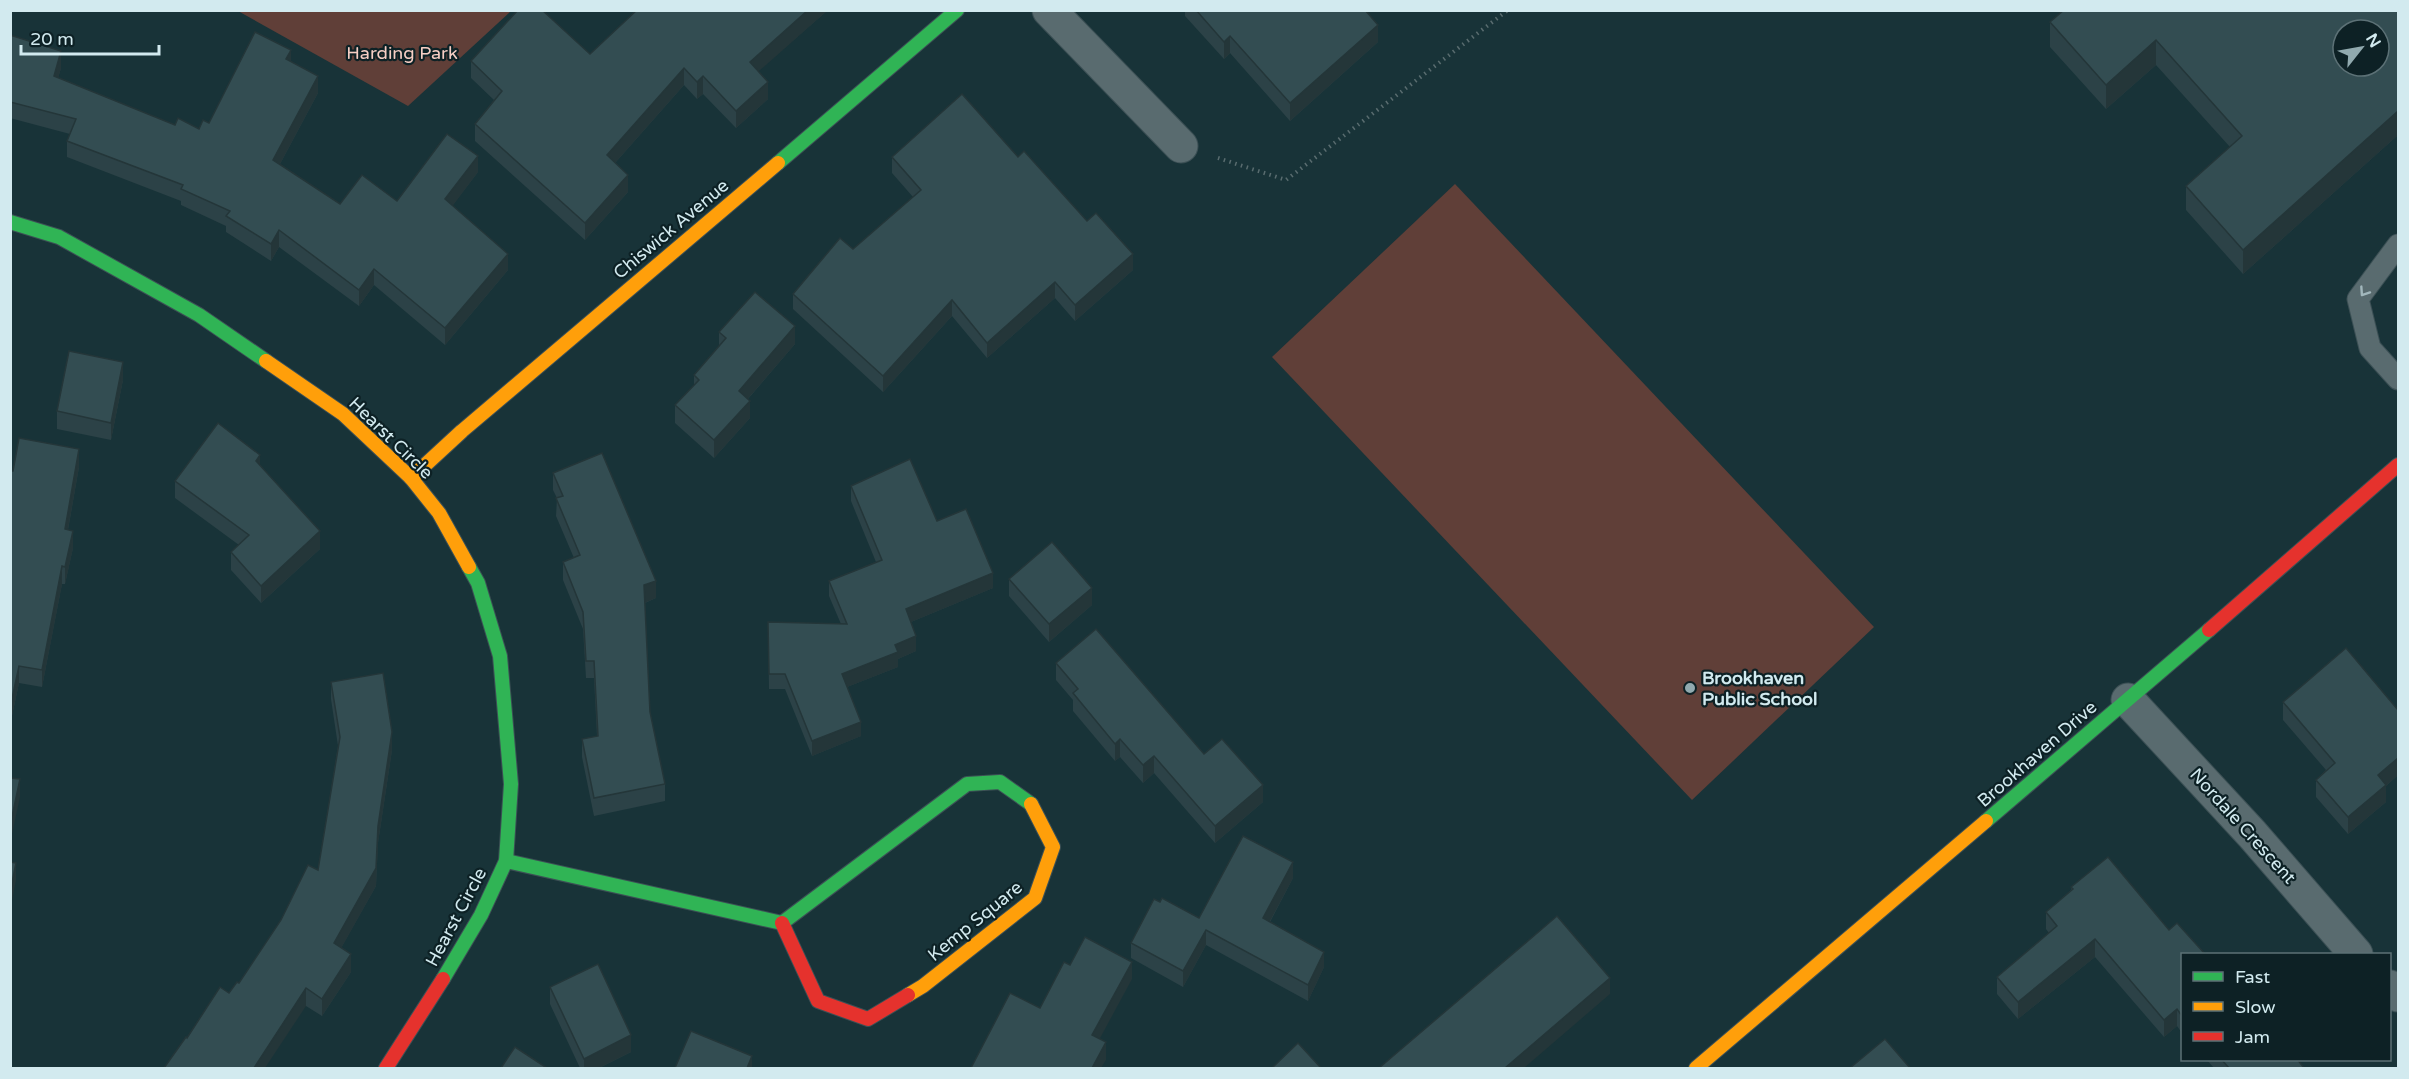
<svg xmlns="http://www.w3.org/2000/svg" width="2409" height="1079" viewBox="0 0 2409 1079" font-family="'Varela Round',sans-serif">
	<rect width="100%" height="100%" fill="#183338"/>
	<!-- green -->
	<g fill="#603f38">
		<polygon points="238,11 511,11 408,106"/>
		<polygon points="1455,184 1874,627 1692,800 1272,357"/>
	</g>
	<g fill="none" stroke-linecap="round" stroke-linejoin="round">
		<defs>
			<polyline id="lane" points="2398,245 2358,299 2370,348 2398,379"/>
			<g id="street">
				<polyline points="1049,10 1181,146"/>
				<polyline points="2128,700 2252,834 2356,954"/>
				<polyline points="2390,987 2398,995"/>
			</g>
			<g id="fast">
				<polyline points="778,163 957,10"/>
				<polyline points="10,222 59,237 199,315 266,361"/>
				<polyline points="1986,821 2209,630"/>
				<polyline points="506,861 782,923 967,784 1000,782 1031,804"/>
				<polyline points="443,979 481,915 506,861 511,784 500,656 478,583 469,567"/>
			</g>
			<g id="slow">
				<polyline points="266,361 343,414 411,478 439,513 469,567"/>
				<polyline points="411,478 462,431 778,163"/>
				<polyline points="908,995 923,986 1035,898 1053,847 1031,804"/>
				<polyline points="1696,1068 1986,821"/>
			</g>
			<g id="jam">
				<polyline points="2209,630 2398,465"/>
				<polyline points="782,923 818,1001 868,1019 908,995"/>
				<polyline points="386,1068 443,979"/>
			</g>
		</defs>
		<!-- lane casing -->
		<use href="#lane" stroke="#3c5055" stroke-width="23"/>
		<!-- street casing -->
		<use href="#street" stroke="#3c5055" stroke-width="35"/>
		<!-- fast casing -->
		<use href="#fast" stroke="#3c5055" stroke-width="16"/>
		<!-- slow casing -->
		<use href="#slow" stroke="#3c5055" stroke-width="16"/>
		<!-- jam casing -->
		<use href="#jam" stroke="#3c5055" stroke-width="16"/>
		<!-- path -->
		<polyline stroke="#596c6f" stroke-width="4" stroke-dasharray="1.5 4.5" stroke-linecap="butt" points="1218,158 1286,180 1508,10"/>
		<!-- lane -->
		<use href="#lane" stroke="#596b6f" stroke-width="21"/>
		<!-- street -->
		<use href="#street" stroke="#596b6f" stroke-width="33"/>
		<!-- fast -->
		<use href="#fast" stroke="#30b455" stroke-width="14"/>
		<!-- slow -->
		<use href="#slow" stroke="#ff9f0a" stroke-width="14"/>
		<!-- jam -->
		<use href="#jam" stroke="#e5322d" stroke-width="14"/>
	</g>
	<!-- wall -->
	<g fill="#2c4247">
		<polygon points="828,10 758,71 768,99 736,128 703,94 697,99 684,85 615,163 628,192 585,240 475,141 475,124 494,100 471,78 471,61 590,54"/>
		<polygon points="1185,10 1365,10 1378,42 1290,121 1230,53 1224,59 1185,16"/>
		<polygon points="2398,10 2398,135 2243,274 2186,210 2186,186 2230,147 2156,65 2106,109 2050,47 2050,22"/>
		<polygon points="10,35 61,68 58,78 175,125 199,129 209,123 291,61 318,93 280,164 340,204 397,201 478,172 452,206 508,270 445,345 374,285 359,306 279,247 271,261 226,232 226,226 181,205 181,201 67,157 67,141 70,134 10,118"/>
		<polygon points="892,157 1018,157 1087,221 1133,270 1075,321 1055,298 987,358 952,316 883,392 793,309 793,294 853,249 913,197 892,173"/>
		<polygon points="719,332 795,344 748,399 750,418 714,458 675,423 675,405 694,385 694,375 719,346"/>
		<polygon points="123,380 111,440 57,429 57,411"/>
		<polygon points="260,466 320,549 261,603 231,570 231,552 239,545 175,498 175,481"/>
		<polygon points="79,467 68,530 73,548 65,584 62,584 42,687 19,683 10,725 10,471"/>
		<polygon points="553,473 656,598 645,603 650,712 665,784 665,801 594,816 582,757 582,739 597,736 594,678 586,678 583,629 563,580 563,562 574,558 556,516 557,498 553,490"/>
		<polygon points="851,486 937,521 993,588 911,622 916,651 898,659 898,667 847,687 861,736 812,756 785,689 769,689 768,622 841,624 829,596 829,581 876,562 851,501"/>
		<polygon points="1009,579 1092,605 1049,642 1009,596"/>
		<polygon points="1056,663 1204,754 1263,802 1215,843 1154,773 1143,783 1120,757 1115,761 1073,711 1073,700 1056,680"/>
		<polygon points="331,682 392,750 378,843 376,886 341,948 351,972 322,1016 306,1006 187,1038 239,983 318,870 338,746 331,699"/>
		<polygon points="2283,702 2398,710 2398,775 2386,786 2386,802 2348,834 2316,797 2316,780 2326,770 2283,720"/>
		<polygon points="1293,878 1270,922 1324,967 1308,1001 1206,945 1183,987 1131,958 1131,943 1160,902 1199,918"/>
		<polygon points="2071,887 2182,954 2182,1033 2177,1026 2164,1037 2095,957 2018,1019 1997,994 1997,977 2049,933 2046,929 2046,912 2071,890"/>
		<polygon points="550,987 631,1052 599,1068 580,1068 550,1004"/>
		<polygon points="2206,1059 2297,1059 2304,1068 2214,1068"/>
	</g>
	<!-- shaded-wall -->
	<g fill="#243639">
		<polygon points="808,10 828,10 750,79 750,62"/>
		<polygon points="1378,25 1378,42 1290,121 1290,103"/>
		<polygon points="1230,36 1230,53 1224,59 1224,42"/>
		<polygon points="2156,40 2156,65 2106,109 2106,85"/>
		<polygon points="291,50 291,66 286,59"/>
		<polygon points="61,51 61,68 54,93 54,76"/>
		<polygon points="684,68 684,85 607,172 607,155"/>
		<polygon points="318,76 318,93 273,177 273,160"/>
		<polygon points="703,76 703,94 697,99 697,82"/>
		<polygon points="768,82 768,99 736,128 736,111"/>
		<polygon points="2398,111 2398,135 2243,274 2243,250"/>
		<polygon points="478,156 478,172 445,216 445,199"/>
		<polygon points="628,175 628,192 585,240 585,223"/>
		<polygon points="279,230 279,247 271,261 271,244"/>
		<polygon points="508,254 508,270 445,345 445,328"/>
		<polygon points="1133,254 1133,270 1075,321 1075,305"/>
		<polygon points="374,269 374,285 359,306 359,290"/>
		<polygon points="1055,282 1055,298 987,358 987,343"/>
		<polygon points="952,300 952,316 883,392 883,376"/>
		<polygon points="795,326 795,344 739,409 739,391"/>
		<polygon points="123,362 123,380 111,440 111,423"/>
		<polygon points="750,401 750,418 714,458 714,440"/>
		<polygon points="79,449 79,467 65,546 65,529"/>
		<polygon points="260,455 260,472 256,461"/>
		<polygon points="73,531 73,548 65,584 65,567"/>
		<polygon points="320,531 320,549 261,603 261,586"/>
		<polygon points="62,566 62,584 42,687 42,670"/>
		<polygon points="993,573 993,588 906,624 906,609"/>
		<polygon points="656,581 656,598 644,603 644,585"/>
		<polygon points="1092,588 1092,605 1049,642 1049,624"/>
		<polygon points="916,636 916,651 898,659 898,667 842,689 842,674 895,645"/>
		<polygon points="19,666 19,683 10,725 10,708"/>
		<polygon points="861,722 861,736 812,756 812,741"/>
		<polygon points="392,732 392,750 378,843 376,886 334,961 334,943 378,826"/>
		<polygon points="1120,739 1120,757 1115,761 1115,744"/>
		<polygon points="1154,756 1154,773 1143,783 1143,765"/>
		<polygon points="2398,758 2398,775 2386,786 2386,802 2348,834 2348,817 2378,775"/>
		<polygon points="20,779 20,797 10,843 10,826"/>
		<polygon points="1263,785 1263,802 1215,843 1215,826"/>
		<polygon points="1293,862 1293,878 1263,934 1263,918"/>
		<polygon points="16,863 16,880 10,911 10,893"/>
		<polygon points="1206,930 1206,945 1183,987 1183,971"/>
		<polygon points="2095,939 2095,957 2018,1019 2018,1002"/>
		<polygon points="1324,952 1324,967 1308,1001 1308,985"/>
		<polygon points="351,954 351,972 322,1016 322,999"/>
		<polygon points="1132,962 1132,979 1092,1053 1092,1035"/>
		<polygon points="1610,978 1610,994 1524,1068 1505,1068"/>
		<polygon points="306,988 306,1006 265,1068 254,1068"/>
		<polygon points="2177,1009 2177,1026 2164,1037 2164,1020"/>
		<polygon points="631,1035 631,1052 599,1068 584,1068 584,1059"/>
		<polygon points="1106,1042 1106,1060 1101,1068 1092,1068"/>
		<polygon points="752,1056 752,1068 747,1068"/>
	</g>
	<!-- building -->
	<g fill="#334d52" stroke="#243639" stroke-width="1.5" fill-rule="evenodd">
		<polygon points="518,10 542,10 590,54 637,10 808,10 750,62 768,82 736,111 703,76 697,82 684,68 607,155 628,175 585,223 475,124 502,91 471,61"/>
		<polygon points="1196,10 1365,10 1378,25 1290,103 1230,36 1224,42"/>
		<path d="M2064 10H2398V111L2243 250 2186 186 2242 136 2156 40 2106 85 2050 22ZM2343 30H2379V66H2343Z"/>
		<polygon points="255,32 291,50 286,59 318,76 273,160 340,204 362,175 397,201 447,134 478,156 445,199 508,254 445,328 374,269 359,290 279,230 271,244 226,216 230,211 181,189 183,185 67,141 76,119 10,102 10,35 61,51 54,76 175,125 178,118 199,129 203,120 209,123"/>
		<polygon points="962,94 1018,157 1024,151 1087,221 1096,213 1133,254 1075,305 1055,282 987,343 952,300 883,376 793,294 840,238 853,249 921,190 892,157"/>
		<polygon points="755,292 795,326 739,391 750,401 714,440 675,405 699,380 694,375 726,338 719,332"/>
		<polygon points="69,351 123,362 111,423 57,411"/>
		<polygon points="218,423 260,455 256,461 320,531 261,586 231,552 249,535 175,481"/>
		<polygon points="19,438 79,449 65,529 73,531 65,567 62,566 42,670 19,666 10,708 10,471 13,471"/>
		<polygon points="602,453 656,581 644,585 650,712 665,784 594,798 582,739 598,736 594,661 586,661 583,612 563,562 580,555 556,498 563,496 553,473"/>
		<polygon points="910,459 937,521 966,509 993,573 906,609 916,636 895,645 898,652 842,674 861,722 812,741 785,674 769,674 768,622 847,624 829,581 882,560 851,486"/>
		<polygon points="1052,542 1092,588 1049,624 1009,579"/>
		<polygon points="1096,629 1204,754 1222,739 1263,785 1215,826 1154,756 1143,765 1120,739 1115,744 1073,693 1078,689 1056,663"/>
		<polygon points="2346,648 2398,710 2398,758 2378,775 2386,785 2348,817 2316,780 2335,763 2283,702"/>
		<polygon points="383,673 392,732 378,826 376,868 334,943 351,954 322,999 306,988 254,1068 164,1068 186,1037 187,1038 220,987 229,993 237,982 239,983 281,920 308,865 318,870 340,737 331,682"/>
		<polygon points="10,778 20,779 10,826"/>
		<polygon points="1243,836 1293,862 1263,918 1324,952 1308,985 1206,930 1183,971 1131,943 1154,899 1160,902 1162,898 1199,918"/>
		<polygon points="2108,857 2169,930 2177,923 2205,954 2182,954 2182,1016 2177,1009 2164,1020 2095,939 2018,1002 1997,977 2057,926 2046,912 2073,889 2071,887"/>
		<polygon points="10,862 16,863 10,893"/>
		<polygon points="1557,916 1610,978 1505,1068 1379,1068"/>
		<polygon points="1085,937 1132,962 1092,1035 1106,1042 1092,1068 971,1068 1010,993 1040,1008 1064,962 1070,965"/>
		<polygon points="598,964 631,1035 584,1059 550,987"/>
		<polygon points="691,1031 752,1056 747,1068 675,1068"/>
		<polygon points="1885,1039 1910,1068 1850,1068"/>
		<polygon points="1298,1043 1321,1068 1274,1068 1273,1067"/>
		<polygon points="515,1047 547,1068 501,1068"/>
		<polygon points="2221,1059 2297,1059 2304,1068 2229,1068"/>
	</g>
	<!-- one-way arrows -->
	<defs><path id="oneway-chevron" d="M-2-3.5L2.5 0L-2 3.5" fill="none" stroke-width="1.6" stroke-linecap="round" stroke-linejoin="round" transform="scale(1.5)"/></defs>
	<use stroke="#a2b7bc" href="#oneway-chevron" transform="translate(2364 292) rotate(124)"/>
	<!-- markers -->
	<circle fill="#91aaaf" stroke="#0d2125" stroke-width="2" cx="1690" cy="688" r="6"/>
	<g text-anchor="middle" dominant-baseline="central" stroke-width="4.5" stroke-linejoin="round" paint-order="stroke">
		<!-- park labels -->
		<g font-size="18" fill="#f6cec4" stroke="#0d2125">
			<text x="402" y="53">Harding Park</text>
		</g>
		<!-- street labels -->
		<g font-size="18" fill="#d2eaef" stroke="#0d2125">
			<text transform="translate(671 229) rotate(-40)">Chiswick Avenue</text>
			<text transform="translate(391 438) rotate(44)">Hearst Circle</text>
			<text transform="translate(2037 754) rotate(-41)">Brookhaven Drive</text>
			<text transform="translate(2243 826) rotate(48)">Nordale Crescent</text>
			<text transform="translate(456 917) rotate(-62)">Hearst Circle</text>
			<text transform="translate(975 921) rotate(-39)">Kemp Square</text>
		</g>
		<!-- poi labels -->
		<g font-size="18" font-weight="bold" fill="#d2eaef" stroke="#0d2125" text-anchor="start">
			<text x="1702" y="678">Brookhaven<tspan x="1702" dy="21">Public School</tspan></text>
		</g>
	</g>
	<!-- border -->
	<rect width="2409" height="1079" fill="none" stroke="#d2eaef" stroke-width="24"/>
	<!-- legend -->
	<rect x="2181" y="953" width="210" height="108" fill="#0d2125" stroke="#5c7176" stroke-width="1.5"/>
	<rect x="2193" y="972" width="30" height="9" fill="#30b455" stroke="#5c7176" stroke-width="1.5"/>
	<text x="2235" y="983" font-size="18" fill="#d2eaef">Fast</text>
	<rect x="2193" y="1002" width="30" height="9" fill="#ff9f0a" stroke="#5c7176" stroke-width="1.5"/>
	<text x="2235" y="1013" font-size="18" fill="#d2eaef">Slow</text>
	<rect x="2193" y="1032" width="30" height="9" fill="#e5322d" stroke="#5c7176" stroke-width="1.5"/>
	<text x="2235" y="1043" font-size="18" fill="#d2eaef">Jam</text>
	<!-- north arrow -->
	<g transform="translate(2361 48) rotate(59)"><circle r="28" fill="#0d2125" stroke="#5c7176" stroke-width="1.5"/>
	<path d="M0-4.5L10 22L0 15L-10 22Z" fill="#91aaaf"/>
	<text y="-9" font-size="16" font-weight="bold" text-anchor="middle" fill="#d2eaef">N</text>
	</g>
	<!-- scale -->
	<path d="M21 45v9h138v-9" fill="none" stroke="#d2eaef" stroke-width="3"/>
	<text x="30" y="45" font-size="18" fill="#d2eaef" stroke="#0d2125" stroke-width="4.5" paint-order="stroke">20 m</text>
</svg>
